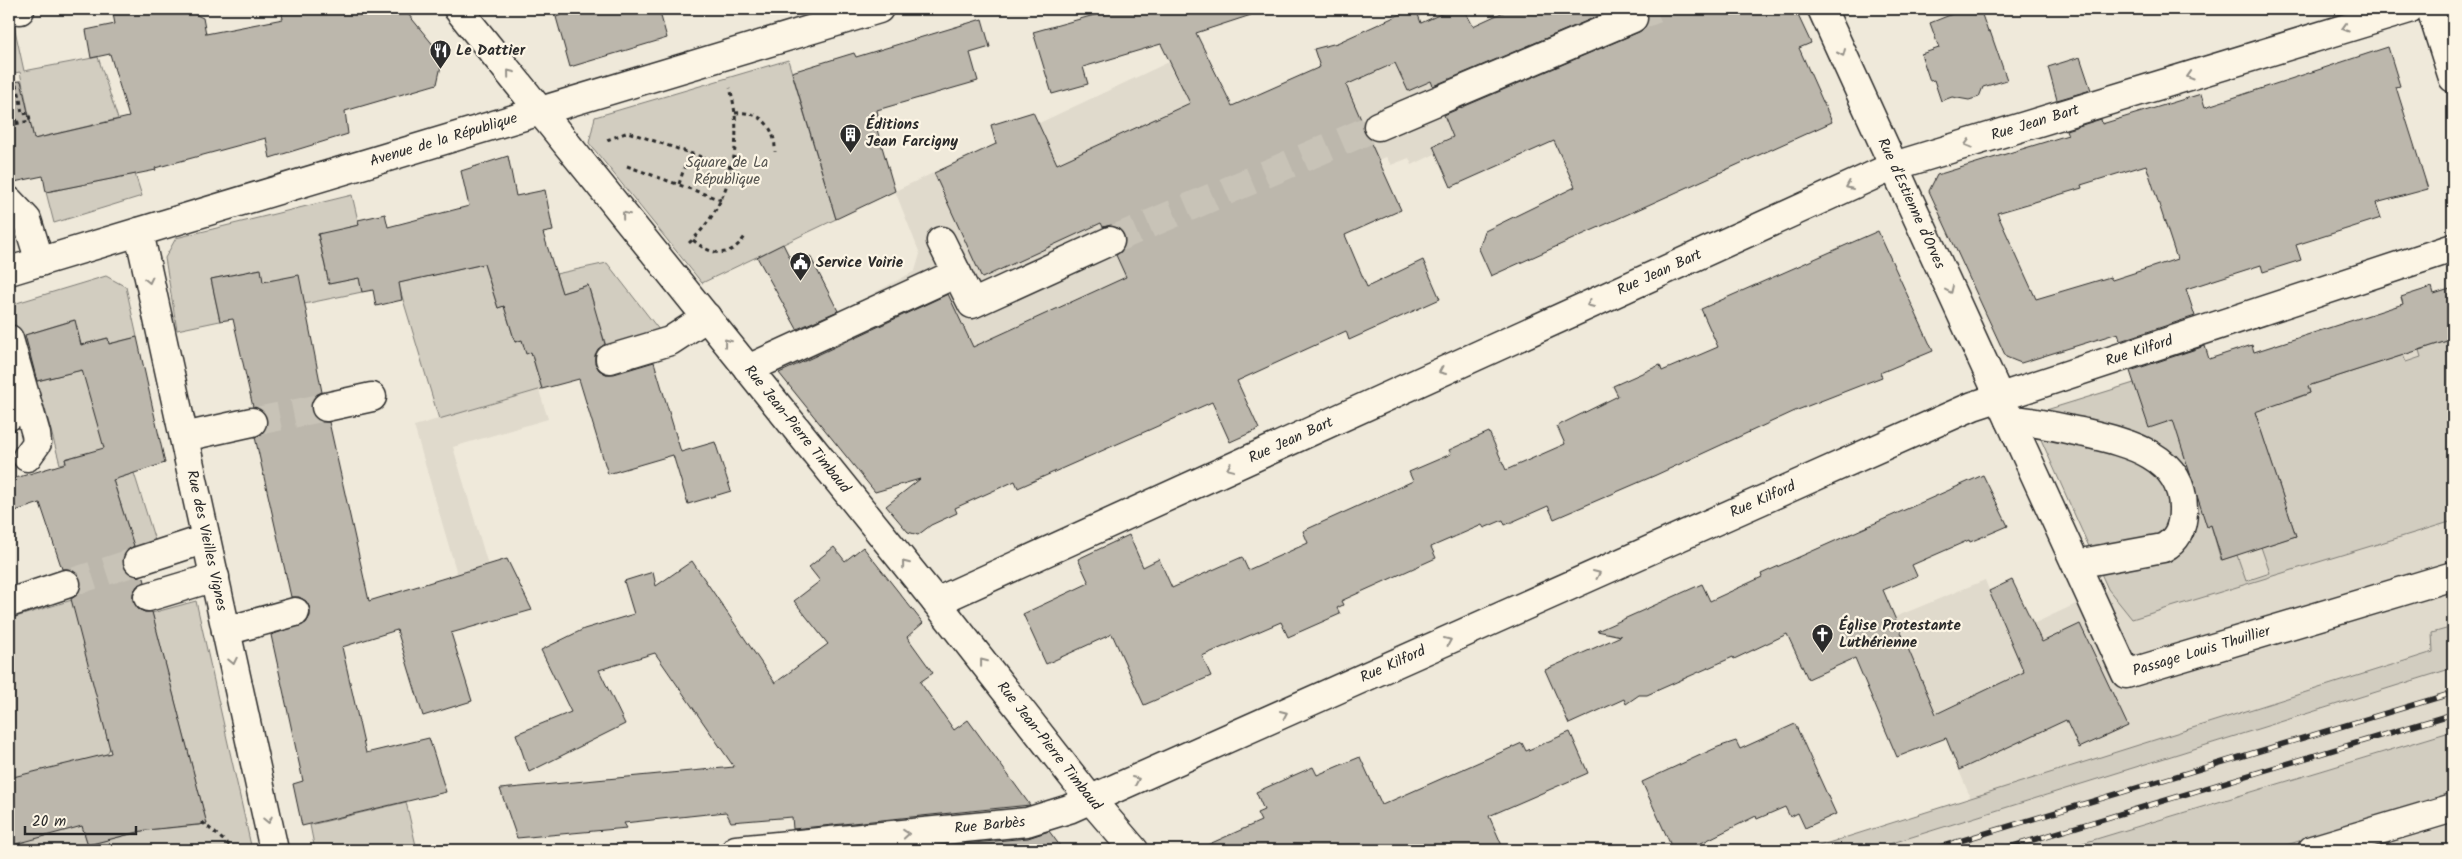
<svg xmlns="http://www.w3.org/2000/svg" width="2462" height="859" viewBox="0 0 2462 859" font-family="Kalam,sans-serif">
	<rect width="100%" height="100%" fill="#efe9da"/>
	<filter id="ink" filterUnits="userSpaceOnUse"><feTurbulence type="fractalNoise" baseFrequency=".02" numOctaves="2"/><feDisplacementMap in="SourceGraphic" scale="10" xChannelSelector="R" yChannelSelector="G"/><feConvolveMatrix kernelMatrix="1 2 1 2 8 2 1 2 1" color-interpolation-filters="sRGB"/></filter>
	<g filter="url(#ink)">
		<!-- built -->
		<g fill="#e0dacc">
			<polygon points="1452,9 1464,9 1473,26 1510,9 1710,9 1450,129 1453,137 1434,145 1437,153 1412,165 1409,158 1391,165 1386,157 816,419 762,353 915,271 920,254 895,191 1203,46 1232,106"/>
			<polygon points="2432,287 2434,294 2453,288 2453,627 2432,633 2433,652 1971,799 1895,617 1985,580 1992,598 2033,624 2108,589 2030,415 2252,345 2255,351 2403,304 2401,297"/>
			<polygon points="539,390 548,419 453,447 488,565 457,574 414,426"/>
			<polygon points="2453,668 2453,731 2060,850 1870,850"/>
			<polygon points="2453,825 2453,850 2368,850"/>
		</g>
		<!-- green -->
		<g fill="#d2cdc0" stroke="#7e7c76">
			<polygon points="9,12 11,12 24,71 98,57 118,119 34,139 20,72 9,74"/>
			<polygon points="788,60 836,219 702,283 589,143 595,117"/>
			<polygon points="135,174 142,196 54,223 46,192"/>
			<polygon points="352,195 359,225 318,235 329,284 362,277 360,283 362,292 304,304 274,280 263,282 260,269 211,279 220,321 177,330 165,258 176,238"/>
			<polygon points="607,263 663,335 607,349 602,333 585,308 594,305 588,285 562,293 556,274"/>
			<polygon points="484,264 498,308 504,306 515,342 522,340 526,353 531,352 542,389 439,419 398,283"/>
			<polygon points="106,276 126,287 137,337 109,344 107,338 81,345 74,320 25,335 37,381 141,355 122,477 134,473 156,544 135,550 113,480 92,486 82,454 65,459 66,463 60,464 44,405 38,407 10,305"/>
			<polygon points="2453,339 2453,521 2132,619 2108,589 2030,415 2134,383 2176,419 2184,454 2207,526 2211,525 2221,560 2237,555 2246,581 2270,573 2261,547 2296,536 2252,404 2295,399 2310,393 2308,386 2403,355 2406,362 2421,357 2419,350"/>
			<polygon points="72,600 110,748 98,771 68,780 88,845 146,830 201,825 205,817 152,613 196,601 252,850 9,850 9,619"/>
			<polygon points="2453,627 2453,668 1870,850 1806,850 2433,652 2432,633"/>
			<polygon points="2453,731 2453,794 2270,850 2060,850"/>
			<polygon points="406,802 417,850 315,850 310,825"/>
		</g>
		<!-- building -->
		<g fill="#bcb7ac" stroke="#2b2b2b" fill-rule="evenodd">
			<polygon points="112,9 184,9 203,18 206,34 283,19 281,9 404,9 443,57 437,84 345,111 348,134 270,158 266,138 155,168 156,170 46,192 43,176 9,183 9,82 21,81 34,139 129,117 110,54 91,58 86,30 115,24"/>
			<polygon points="563,9 659,9 667,38 570,67 556,17 564,14"/>
			<polygon points="1116,9 1250,9 1251,15 1196,33 1232,106 1320,67 1314,49 1337,43 1412,9 1416,9 1421,23 1452,9 1464,9 1473,26 1510,9 1615,9 1433,86 1431,81 1408,91 1395,63 1346,85 1363,124 1364,133 1369,139 1401,210 1345,235 1367,287 1423,260 1440,299 1349,340 1346,331 1237,381 1259,429 1230,442 1212,402 1018,488 1015,481 955,508 957,513 931,525 918,535 908,532 886,506 920,479 875,492 779,373 948,294 973,347 1126,277 1116,255 1123,250 1125,243 1124,235 1119,228 1111,225 1103,227 1101,223 982,278 934,173 996,144 991,125 1033,112 1057,164 1190,103 1161,44 1083,67 1088,84 1052,94 1033,32"/>
			<polygon points="1645,9 1795,9 1811,43 1799,48 1832,122 1491,276 1479,249 1485,231 1575,187 1554,141 1451,187 1433,146 1453,137 1444,115 1639,32 1645,28 1648,20"/>
			<polygon points="1965,9 1980,9 1988,32 1990,31 2007,80 1983,87 1979,97 1969,100 1952,97 1941,101 1934,80 1930,81 1921,54 1939,48 1930,23"/>
			<polygon points="982,19 990,47 970,53 978,81 877,110 878,115 873,116 895,191 836,219 792,72 854,53 856,57"/>
			<path d="M2388 47 2400 86 2396 87 2428 189 2376 203 2381 218 2296 245 2301 260 2263 272 2261 265 2186 289 2195 316 2120 341 2118 333 2021 363 2006 357 1929 191 1937 175 2068 135 2066 130 2101 119 2102 124 2201 94 2205 107ZM2146 165 2177 259 2112 280 2110 277 2036 299 1997 213 2082 188 2081 185Z"/>
			<polygon points="2080,57 2091,90 2057,100 2048,67"/>
			<polygon points="508,156 516,196 545,190 553,231 543,233 562,293 588,285 605,344 598,349 595,355 595,363 599,370 606,374 614,374 654,362 681,452 715,442 731,491 688,504 673,455 608,474 579,379 542,389 531,352 526,354 522,340 515,342 504,306 498,308 484,264 399,283 402,300 376,306 373,290 362,292 359,278 329,284 318,234 359,225 358,220 385,214 388,227 469,206 461,171"/>
			<polygon points="1878,231 1933,351 1880,373 1882,377 1795,411 1656,475 1554,519 1548,506 1505,525 1503,520 1484,528 1482,525 1431,547 1436,558 1341,601 1343,605 1337,608 1340,614 1288,637 1281,622 1202,656 1211,676 1144,705 1112,634 1046,664 1023,614 1089,583 1078,559 1129,535 1143,567 1159,559 1172,588 1242,557 1248,570 1308,543 1303,531 1413,481 1409,472 1451,454 1449,450 1489,432 1506,470 1565,444 1557,426 1618,396 1613,386 1660,365 1662,371 1718,347 1701,309"/>
			<polygon points="783,244 793,264 810,256 838,311 797,329 757,257"/>
			<polygon points="261,269 263,282 299,275 322,392 316,395 311,402 311,410 315,418 322,422 329,422 369,601 507,559 532,610 451,633 472,701 423,716 397,630 342,647 366,753 429,738 446,792 302,826 293,784 303,781 271,635 306,623 310,616 310,608 306,601 299,597 291,597 255,437 262,434 267,427 267,418 263,411 253,407 233,319 220,321 211,279"/>
			<polygon points="2432,287 2434,294 2453,288 2453,339 2308,386 2310,393 2255,412 2296,536 2222,560 2211,525 2207,527 2173,420 2149,428 2130,371 2205,346 2209,359 2252,345 2254,352 2403,304 2401,297"/>
			<polygon points="75,320 81,345 108,338 109,344 137,337 165,463 113,480 134,546 126,551 123,557 123,565 128,573 144,578 145,582 137,586 133,593 133,601 138,609 145,612 152,612 207,824 146,830 88,845 82,826 9,846 9,778 111,753 71,599 77,595 81,588 81,579 77,573 70,569 62,569 40,503 9,513 9,480 66,463 65,459 104,448 82,370 37,381 25,335"/>
			<polygon points="1983,475 2008,526 1970,542 1969,540 1912,565 1917,576 1883,590 1936,714 2024,672 1989,591 2012,580 2042,642 2080,624 2128,726 2079,748 2066,720 1959,770 1946,738 1897,757 1855,658 1808,679 1787,634 1734,659 1733,657 1647,695 1639,695 1626,704 1624,699 1569,724 1545,670 1621,636 1597,631 1702,584 1710,601 1762,577 1761,574"/>
			<polygon points="834,547 845,561 863,547 923,623 907,637 933,673 920,682 954,730 968,720 1030,805 793,829 792,817 731,822 726,812 624,823 627,828 517,838 500,789 734,767 655,653 599,670 625,724 529,772 516,734 571,712 541,650 584,629 634,614 624,581 653,572 656,586 692,561 775,683 828,644 794,601 820,581 809,567"/>
			<polygon points="1795,724 1836,814 1805,828 1798,813 1790,817 1785,807 1757,819 1756,816 1687,850 1673,850 1642,782 1718,747 1736,741 1740,749"/>
			<polygon points="1570,732 1588,773 1489,816 1504,850 1196,850 1261,821 1257,813 1264,810 1256,792 1313,767 1317,775 1360,757 1382,805 1522,743 1526,751"/>
			<polygon points="1049,831 1063,850 897,850 1028,838"/>
		</g>
		<g fill="none" stroke-linecap="round" stroke-linejoin="round">
			<!-- minor-tunnel -->
			<g stroke="#c8c3b7" stroke-width="28" stroke-dasharray="28 14" stroke-linecap="butt">
				<polyline points="1633,18 1656,9"/>
				<polyline points="1110,241 1378,126"/>
				<polyline points="252,422 326,407"/>
				<polyline points="66,584 138,561"/>
			</g>
			<defs>
				<g id="minor">
					<polyline points="20,9 20,10"/>
					<path id="s1" d="M458 9 936 602 1091 800 1134 850"/>
					<path id="s2" d="M1822 9 2126 674 2453 576"/>
					<polyline points="2431,9 2453,78"/>
					<polyline points="1378,126 1633,18"/>
					<polyline points="9,201 27,220 40,262"/>
					<path id="s3" d="M139 232 274 850"/>
					<polyline points="941,241 972,304 1110,241"/>
					<path id="s4" d="M9 271 879 9"/>
					<polyline points="9,339 36,434 37,443 27,457"/>
					<polyline points="610,359 670,341 707,317"/>
					<polyline points="748,369 957,273"/>
					<polyline points="326,407 372,397"/>
					<polyline points="9,414 9,416"/>
					<path d="M2010 420C2034 421 2057 427 2081 432 2124 442 2184 454 2183 510 2183 527 2178 540 2163 548L2076 564"/>
					<polyline points="184,437 252,422"/>
					<polyline points="138,561 206,539"/>
					<polyline points="148,597 215,577"/>
					<path id="s5" d="M936 602 1894 166 2409 9"/>
					<polyline points="9,603 66,584"/>
					<polyline points="226,631 295,612"/>
					<path id="s6" d="M736 850 1027 822 1069 809 1973 406 2453 248"/>
					<polyline points="2312,850 2453,808"/>
				</g>
			</defs>
			<!-- minor casing -->
			<use href="#minor" stroke="#2b2b2b" stroke-width="31"/>
			<!-- path -->
			<g stroke="#2b2b2b" stroke-width="3" stroke-dasharray="4 4" stroke-linecap="butt">
				<path d="M9 80C21 84 20 103 22 114L29 113 30 121 9 125"/>
				<polyline points="9,105 18,123"/>
				<path d="M735 113C760 110 776 127 775 152"/>
				<polyline points="607,140 628,132 731,167"/>
				<polyline points="627,166 721,200"/>
				<polyline points="679,184 689,153"/>
				<path d="M693 240C713 257 731 258 746 235"/>
				<path d="M689 243C731 205 745 142 730 88"/>
				<polyline points="202,822 235,850"/>
			</g>
			<!-- minor -->
			<use href="#minor" stroke="#fcf5e5" stroke-width="28"/>
			<defs>
				<g id="rail">
					<polyline points="1930,850 2453,693"/>
					<polyline points="2000,850 2453,714"/>
				</g>
			</defs>
			<!-- rail casing -->
			<use href="#rail" stroke="#2b2b2b" stroke-width="5.5"/>
			<!-- rail -->
			<use href="#rail" stroke="#fcf5e5" stroke-width="4" stroke-dasharray="11" stroke-linecap="butt"/>
		</g>
		<!-- one-way arrows -->
		<defs><path id="oneway-chevron" d="M-2-3.5L2.5 0L-2 3.5" fill="none" stroke-width="1.6" stroke-linecap="round" stroke-linejoin="round" transform="scale(1.25)"/></defs>
		<g stroke="#949088">
			<use href="#oneway-chevron" transform="translate(2345 28) rotate(163)"/>
			<use href="#oneway-chevron" transform="translate(1842 53) rotate(66)"/>
			<use href="#oneway-chevron" transform="translate(510 73) rotate(-129)"/>
			<use href="#oneway-chevron" transform="translate(2190 76) rotate(163)"/>
			<use href="#oneway-chevron" transform="translate(1968 144) rotate(163)"/>
			<use href="#oneway-chevron" transform="translate(1849 186) rotate(156)"/>
			<use href="#oneway-chevron" transform="translate(625 215) rotate(-129)"/>
			<use href="#oneway-chevron" transform="translate(149 280) rotate(78)"/>
			<use href="#oneway-chevron" transform="translate(1950 290) rotate(65)"/>
			<use href="#oneway-chevron" transform="translate(1590 304) rotate(156)"/>
			<use href="#oneway-chevron" transform="translate(727 342) rotate(-128)"/>
			<use href="#oneway-chevron" transform="translate(1442 371) rotate(156)"/>
			<use href="#oneway-chevron" transform="translate(1230 468) rotate(156)"/>
			<use href="#oneway-chevron" transform="translate(905 564) rotate(-129)"/>
			<use href="#oneway-chevron" transform="translate(1597 574) rotate(-24)"/>
			<use href="#oneway-chevron" transform="translate(1448 641) rotate(-24)"/>
			<use href="#oneway-chevron" transform="translate(233 661) rotate(78)"/>
			<use href="#oneway-chevron" transform="translate(983 662) rotate(-128)"/>
			<use href="#oneway-chevron" transform="translate(1284 714) rotate(-24)"/>
			<use href="#oneway-chevron" transform="translate(1136 780) rotate(-24)"/>
			<use href="#oneway-chevron" transform="translate(268 820) rotate(78)"/>
			<use href="#oneway-chevron" transform="translate(906 834) rotate(-5)"/>
		</g>
	</g>
	<!-- icons -->
	<defs>
		<symbol id="restaurant-pin" viewBox="-11 -11 22 30"><path d="M0 17L-7.5 6A9.5 9.5 0 1 1 7.5 6Z" fill="#2b2b2b" stroke="#fcf5e5"/><path d="M-5-6h1v4h1v-4h1v4h1v-4h1v5L-1.5 .5V6h-2V.5L-5-1ZM5-6V6H3V1.5H1.5Q1.5-4 5-6Z" fill="#fff"/></symbol>
		<symbol id="building-pin" viewBox="-11 -11 22 30"><path d="M0 17L-7.5 6A9.5 9.5 0 1 1 7.5 6Z" fill="#2b2b2b" stroke="#fcf5e5"/><path d="M-4-6H4V6H1V3H-1V6H-4ZM-2.5-4.3h1.7v1.8h-1.7ZM.8-4.3h1.7v1.8H.8ZM-2.5-1h1.7V.8h-1.7ZM.8-1h1.7V.8H.8Z" fill="#fff"/></symbol>
		<symbol id="civic-pin" viewBox="-11 -11 22 30"><path d="M0 17L-7.5 6A9.5 9.5 0 1 1 7.5 6Z" fill="#2b2b2b" stroke="#fcf5e5"/><path d="M-.6-6.5H3V-4.5H.6V-3L4-1V1h2V6H-6V1h2V-1L-.6-3ZM-1.2 2.5V6h2.4V2.5Z" fill="#fff"/></symbol>
		<symbol id="church-pin" viewBox="-11 -11 22 30"><path d="M0 17L-7.5 6A9.5 9.5 0 1 1 7.5 6Z" fill="#2b2b2b" stroke="#fcf5e5"/><path d="M-1.2-6h2.4v3.5h3.3v2.4h-3.3V6h-2.4V-.1h-3.3v-2.4h3.3Z" fill="#fff"/></symbol>
	</defs>
	<g fill-rule="evenodd">
		<use href="#restaurant-pin" x="428" y="38" width="25" height="34"/>
		<use href="#building-pin" x="838" y="122" width="25" height="34"/>
		<use href="#civic-pin" x="788" y="250" width="25" height="34"/>
		<use href="#church-pin" x="1810" y="622" width="25" height="34"/>
	</g>
	<g text-anchor="middle" dominant-baseline="central" stroke-width="4.5" stroke-linejoin="round" paint-order="stroke">
		<!-- poi labels -->
		<g font-size="15" font-weight="bold" fill="#2b2b2b" stroke="#fcf5e5" text-anchor="start">
			<text x="456" y="51">Le Dattier</text>
			<text x="866" y="125">Éditions<tspan x="866" dy="17">Jean Farcigny</tspan></text>
			<text x="816" y="263">Service Voirie</text>
			<text x="1839" y="626">Église Protestante<tspan x="1839" dy="17">Luthérienne</tspan></text>
		</g>
		<!-- street labels -->
		<g font-size="15" fill="#2b2b2b" stroke="#fcf5e5">
			<text stroke="none"><textPath href="#s5" startOffset="1200">Rue Jean Bart</textPath></text>
			<text stroke="none"><textPath href="#s4" startOffset="454">Avenue de la République</textPath></text>
			<text stroke="none"><textPath href="#s2" startOffset="214">Rue d'Estienne d'Orves</textPath></text>
			<text stroke="none"><textPath href="#s5" startOffset="795">Rue Jean Bart</textPath></text>
			<text stroke="none"><textPath href="#s6" startOffset="1501">Rue Kilford</textPath></text>
			<text stroke="none"><textPath href="#s1" startOffset="540">Rue Jean-Pierre Timbaud</textPath></text>
			<text stroke="none"><textPath href="#s5" startOffset="390">Rue Jean Bart</textPath></text>
			<text stroke="none"><textPath href="#s6" startOffset="1096">Rue Kilford</textPath></text>
			<text stroke="none"><textPath href="#s3" startOffset="316">Rue des Vieilles Vignes</textPath></text>
			<text stroke="none"><textPath href="#s2" startOffset="810">Passage Louis Thuillier</textPath></text>
			<text stroke="none"><textPath href="#s6" startOffset="691">Rue Kilford</textPath></text>
			<text stroke="none"><textPath href="#s1" startOffset="945">Rue Jean-Pierre Timbaud</textPath></text>
			<text stroke="none"><textPath href="#s6" startOffset="255">Rue Barbès</textPath></text>
		</g>
		<!-- park labels -->
		<g font-size="15" fill="#555450" stroke="#fcf5e5">
			<text x="727" y="163">Square de La<tspan x="727" dy="17">République</tspan></text>
		</g>
	</g>
	<!-- margin -->
	<rect width="2462" height="859" fill="none" stroke="#fcf5e5" stroke-width="30"/>
	<rect x="15" y="15" width="2432" height="829" fill="none" stroke="#2b2b2b" stroke-width="2" filter="url(#ink)"/>
	<!-- scale -->
	<path d="M25 826v8h111v-8" fill="none" stroke="#2b2b2b" stroke-width="2.5"/>
	<text x="32" y="826" font-size="15" fill="#2b2b2b" stroke="#fcf5e5" stroke-width="4" paint-order="stroke">20 m</text>
</svg>
